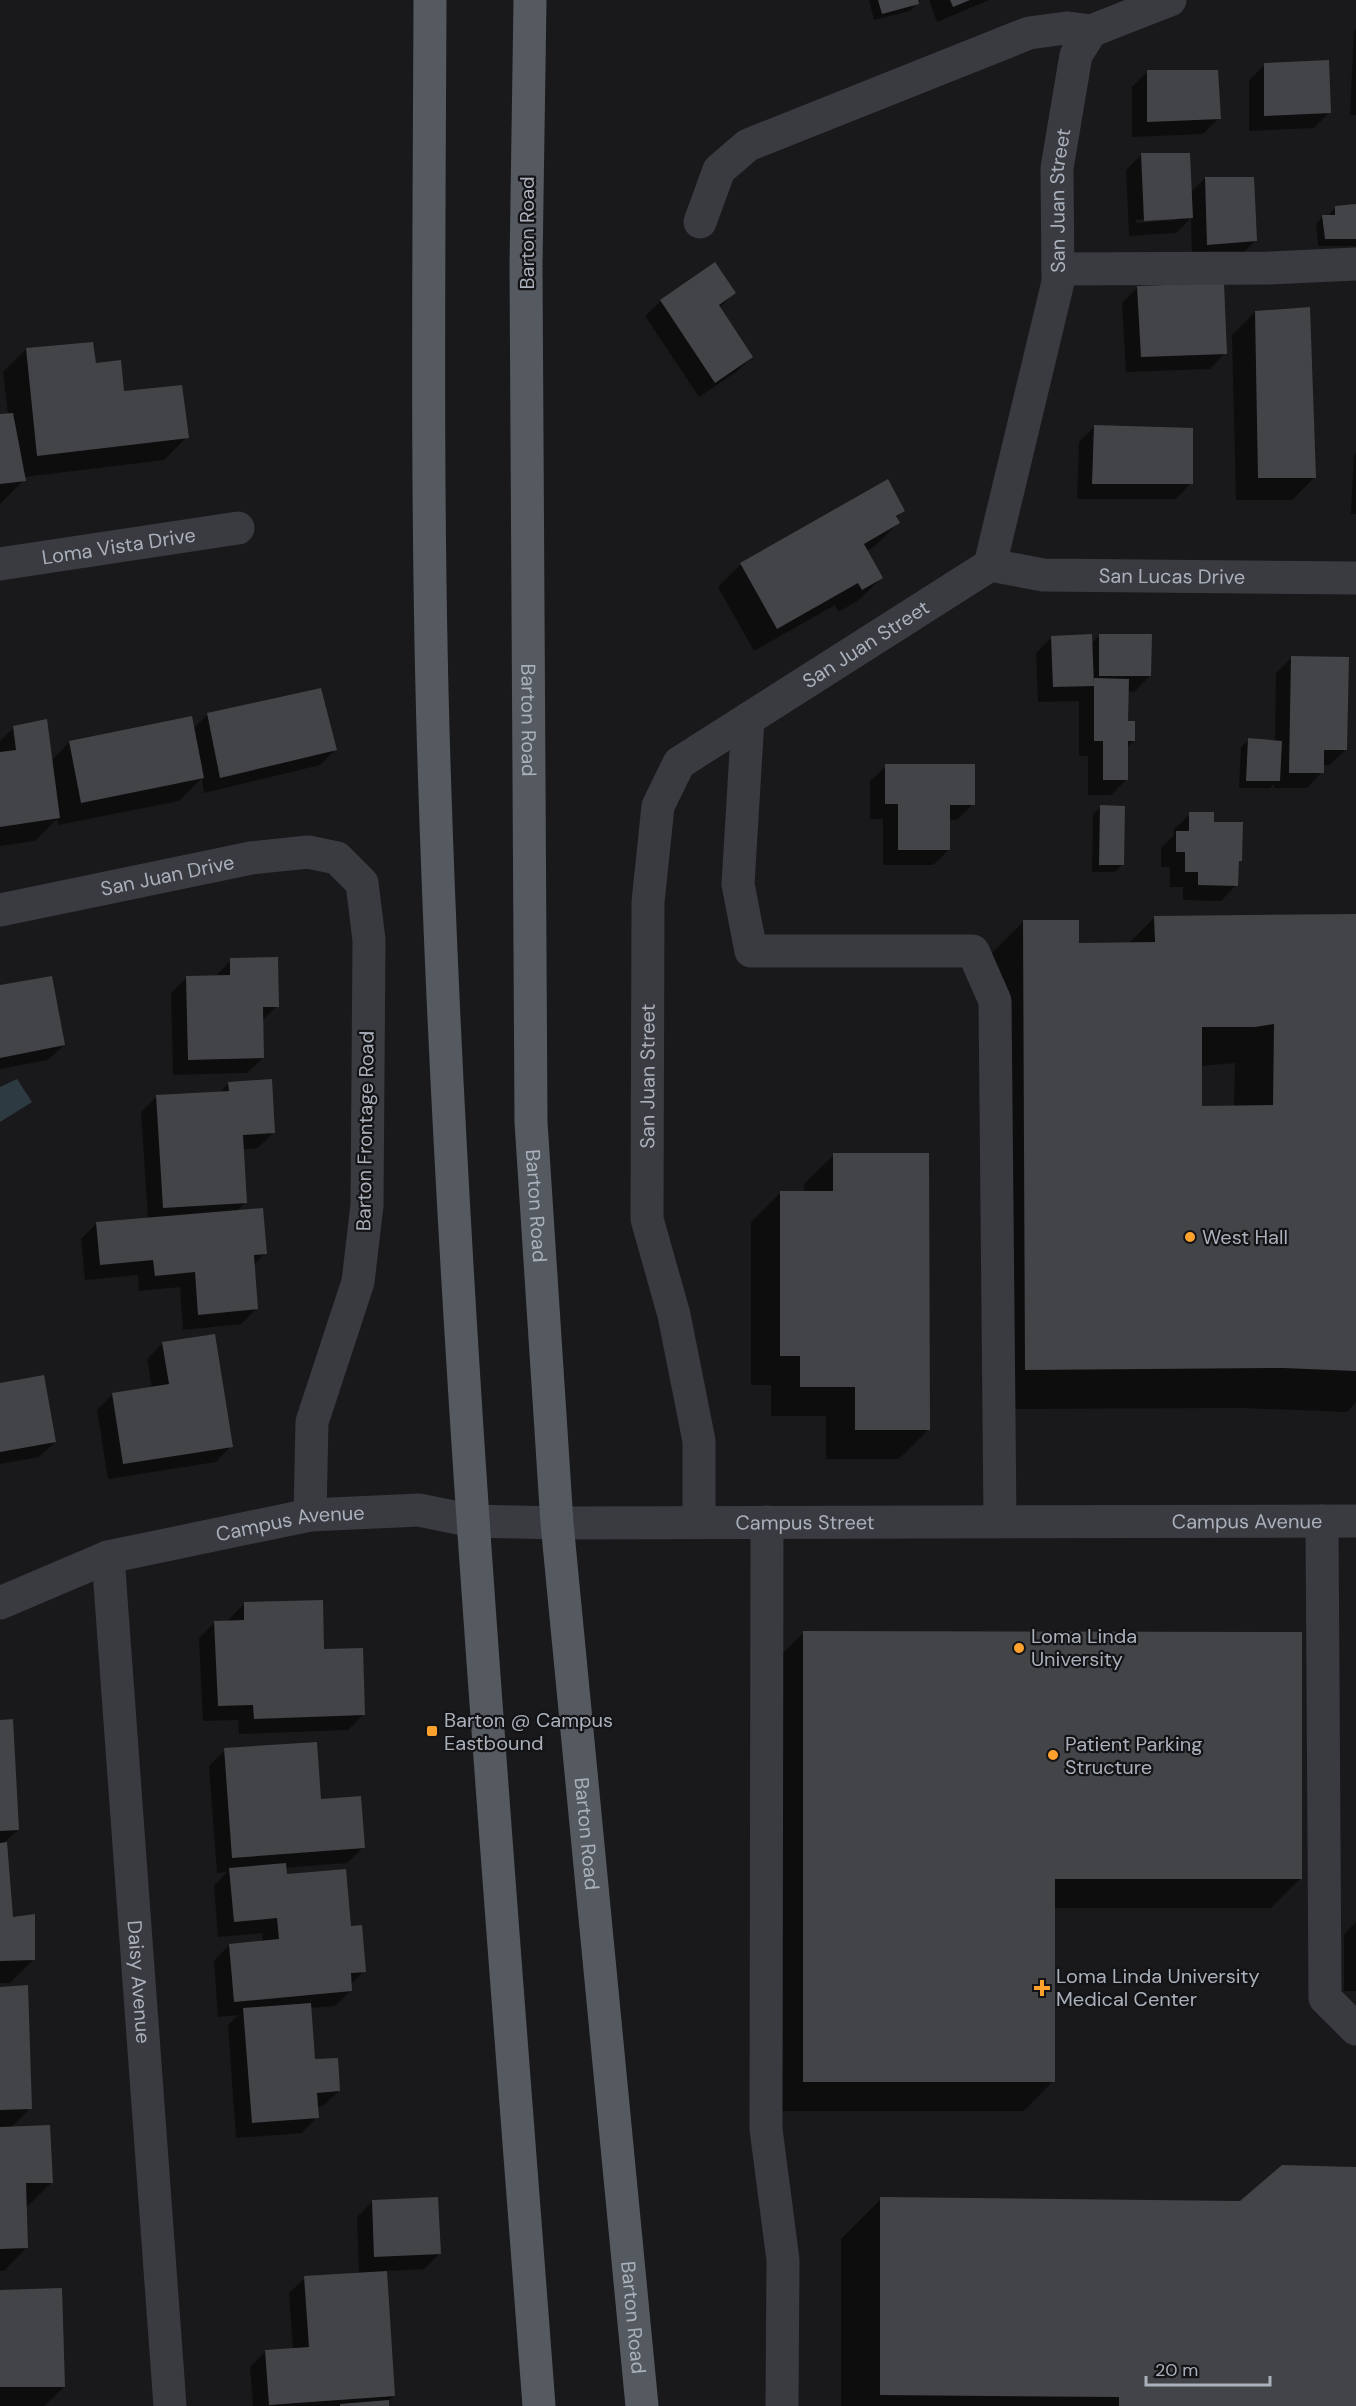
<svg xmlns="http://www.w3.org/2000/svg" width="1356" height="2406" viewBox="0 0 1356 2406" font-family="'DM Sans',sans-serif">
	<rect width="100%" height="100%" fill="#19191b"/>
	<!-- water -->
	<polygon fill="#2d3a41" points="17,1079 32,1102 0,1122 0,1087"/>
	<!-- shadow -->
	<g fill="#0007" fill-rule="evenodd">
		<polygon points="869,0 916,0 917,4 910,11 874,20"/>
		<polygon points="929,0 989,0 937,22"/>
		<polygon points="1356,29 1356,115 1350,115 1354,31"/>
		<polygon points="1265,65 1330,112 1314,128 1249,131 1249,80"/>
		<polygon points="1148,71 1219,118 1203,134 1132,137 1132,87"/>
		<path d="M1142 154 1190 193 1205 178 1255 241 1239 257 1192 260 1191 218 1176 233 1129 236 1126 170ZM1177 217V220L1136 223V220Z"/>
		<polygon points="1356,205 1356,246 1318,246 1316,224 1323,216 1328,216 1336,207"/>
		<polygon points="1138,287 1225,353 1210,369 1126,372 1122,303"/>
		<polygon points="734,293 719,308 752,357 736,372 699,397 645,316 661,301"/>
		<polygon points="1255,312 1315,477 1292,500 1236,500 1232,335"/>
		<polygon points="26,349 95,365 123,393 187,437 164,460 24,477 24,480 0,504 0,415 8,415 3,372"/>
		<polygon points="1095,426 1191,483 1176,499 1077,499 1079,442"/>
		<polygon points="1356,453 1356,514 1351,514 1354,455"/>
		<polygon points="903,511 895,519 898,523 875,546 866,551 881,578 858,601 838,612 835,605 754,651 718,587 741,564"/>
		<polygon points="1100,635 1150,676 1134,692 1127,691 1127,722 1134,740 1127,748 1126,780 1111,795 1088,795 1088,756 1079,756 1079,701 1038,702 1036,653 1052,637 1091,644"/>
		<polygon points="1291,658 1346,749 1330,765 1322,765 1322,772 1307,788 1274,788 1274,784 1270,788 1239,788 1241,747 1249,739 1275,742 1276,673"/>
		<polygon points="208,714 335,750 320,765 204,793 202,778 179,801 58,825 57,819 35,841 0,846 0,741 14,727 51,761 69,742 193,729"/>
		<polygon points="886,766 973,804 957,820 949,820 949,850 933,865 883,865 883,819 870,819 870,781"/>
		<polygon points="1101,807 1122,865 1115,872 1092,872 1093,814"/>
		<polygon points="1190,814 1213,824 1241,860 1237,863 1236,885 1221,901 1183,900 1183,887 1170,887 1170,867 1161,867 1161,848 1174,835 1174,829"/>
		<path d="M1356 916V1402L1347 1412 1242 1408 986 1409 984 961 1024 921 1078 945 1128 944 1155 917ZM1235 1063 1234 1107H1200V1066Z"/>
		<polygon points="231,960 277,1006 262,1021 263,1058 247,1073 173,1075 171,993 187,977 215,977"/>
		<polygon points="0,987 64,1045 48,1060 0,1069"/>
		<polygon points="229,1083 274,1132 258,1148 242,1149 245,1203 236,1212 265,1253 253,1266 256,1309 241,1324 183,1330 180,1287 139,1291 138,1275 85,1280 81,1239 97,1223 148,1219 141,1112 157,1096 219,1093"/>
		<polygon points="834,1155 929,1429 899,1459 826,1459 826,1416 771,1416 771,1385 751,1385 751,1222 781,1192 804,1192 804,1184"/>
		<polygon points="163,1343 231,1446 216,1462 108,1479 97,1410 113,1394 152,1389 147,1359"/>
		<polygon points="0,1384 55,1442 39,1457 0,1464"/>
		<polygon points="245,1603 323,1651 364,1714 348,1730 239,1734 238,1720 203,1721 199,1638 215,1622 229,1622 229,1619"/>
		<polygon points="803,1633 1301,1878 1271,1908 1053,1908 1053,2081 1024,2111 774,2111 774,1662"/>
		<polygon points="0,1721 18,1830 5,1842 12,1919 33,1960 10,1983 0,1983"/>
		<polygon points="225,1750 320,1800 363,1848 347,1863 285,1868 286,1876 349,1928 364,1971 350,1985 351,1990 335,2006 310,2008 314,2061 339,2091 323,2106 317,2107 317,2117 302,2133 236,2138 228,2025 239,2015 218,2017 214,1961 229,1945 263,1942 262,1933 218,1937 214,1886 227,1872 217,1873 209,1766"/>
		<polygon points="1356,1922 1356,1991 1344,1991 1344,1934"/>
		<polygon points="0,1988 30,2108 11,2128 52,2182 29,2205 25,2205 27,2247 4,2271 0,2271"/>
		<polygon points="1356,2169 1356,2406 841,2406 841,2239 881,2199 1241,2203"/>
		<polygon points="372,2202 439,2254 424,2269 385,2271 394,2396 387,2402 388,2406 253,2406 250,2367 265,2352 293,2350 289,2293 305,2278 359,2274 357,2217"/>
		<polygon points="0,2292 64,2387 44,2406 0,2406"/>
	</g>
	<!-- building -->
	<g fill="#434448" fill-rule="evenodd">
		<polygon points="878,0 918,0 919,4 882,14"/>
		<polygon points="950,0 970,0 953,7"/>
		<polygon points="1329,60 1331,113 1264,116 1264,63"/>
		<polygon points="1147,70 1218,70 1221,119 1147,122"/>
		<polygon points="1141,153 1190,153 1193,218 1144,221"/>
		<polygon points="1205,177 1254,177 1257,241 1207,245"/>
		<polygon points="1356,204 1356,239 1325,239 1322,215 1335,215 1335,206"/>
		<polygon points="715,262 736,293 719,305 753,357 715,383 660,300"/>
		<polygon points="1224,283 1227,354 1141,357 1137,286"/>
		<polygon points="1310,307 1316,478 1258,478 1255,311"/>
		<polygon points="93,342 96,363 121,360 124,391 182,385 189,438 37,456 26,348"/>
		<polygon points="13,413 26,481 0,484 0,414"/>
		<polygon points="1094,425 1193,428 1193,484 1092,484"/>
		<polygon points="888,479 905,511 896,516 900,523 864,544 883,578 862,590 858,583 777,629 740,563"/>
		<polygon points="1092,634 1094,686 1053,687 1051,636"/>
		<polygon points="1099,634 1152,634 1151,676 1099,676"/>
		<polygon points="1291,656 1349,657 1347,750 1324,750 1324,773 1289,773"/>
		<polygon points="1094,678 1129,679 1128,721 1135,721 1135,741 1128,741 1128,780 1103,780 1103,741 1094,741"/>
		<polygon points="321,688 337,750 220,778 207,713"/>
		<polygon points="192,716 204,778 81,803 69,741"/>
		<polygon points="47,719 60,818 0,827 0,752 16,750 13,726"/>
		<polygon points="1248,738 1282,741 1280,781 1246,781"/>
		<polygon points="885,764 975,764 975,805 950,805 950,850 898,850 898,804 885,804"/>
		<polygon points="1100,805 1125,806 1124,865 1099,865"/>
		<polygon points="1189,812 1214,812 1214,822 1243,822 1242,861 1239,861 1238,886 1198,885 1198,872 1185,872 1185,852 1176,852 1176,831 1189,831"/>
		<path d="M1356 914V1371L1283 1368 1025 1370 1023 920H1079V943L1155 942 1154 916ZM1274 1024 1273 1105 1202 1106V1027H1255Z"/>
		<polygon points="278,957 279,1007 263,1007 264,1058 188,1060 186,976 230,975 230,958"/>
		<polygon points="52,976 65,1045 0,1058 0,985"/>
		<polygon points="272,1079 275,1133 243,1135 247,1203 163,1208 156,1095 229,1091 228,1082"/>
		<polygon points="833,1153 929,1153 930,1430 855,1430 855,1387 800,1387 800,1356 780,1356 780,1191 833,1191"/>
		<polygon points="263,1208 267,1254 254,1255 258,1309 198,1315 195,1272 155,1276 153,1260 100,1265 96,1222"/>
		<polygon points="215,1334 233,1447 123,1464 112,1393 169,1384 162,1342"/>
		<polygon points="44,1375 56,1442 0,1452 0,1383"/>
		<polygon points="323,1600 324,1649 363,1648 365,1715 254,1719 253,1705 218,1706 214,1621 244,1620 244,1602"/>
		<polygon points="803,1631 1302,1632 1302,1879 1055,1879 1055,2082 803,2082"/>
		<polygon points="13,1719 19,1830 0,1831 0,1720"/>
		<polygon points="317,1742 321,1799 361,1796 365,1848 232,1858 224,1748"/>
		<polygon points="7,1842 13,1917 35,1914 35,1960 0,1961 0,1843"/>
		<polygon points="286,1863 287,1874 346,1869 351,1926 362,1925 366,1972 351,1973 352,1991 234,2002 229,1944 279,1939 277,1918 234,1922 229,1868"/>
		<polygon points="28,1985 32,2109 0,2110 0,1987"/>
		<polygon points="311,2003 315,2059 338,2058 340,2091 317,2093 319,2118 252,2123 243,2008"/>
		<polygon points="50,2125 53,2183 26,2183 28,2248 0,2249 0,2127"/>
		<polygon points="1282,2165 1356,2167 1356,2406 1119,2406 1119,2397 880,2395 880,2197 1240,2201"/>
		<polygon points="438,2197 441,2254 374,2257 372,2200"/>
		<polygon points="387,2271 395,2396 269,2405 265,2350 309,2347 304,2276"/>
		<polygon points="62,2288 65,2387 0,2387 0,2290"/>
		<polygon points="389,2400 389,2406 340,2406 340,2404"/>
	</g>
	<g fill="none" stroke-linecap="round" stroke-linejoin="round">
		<!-- minor -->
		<g stroke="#393b41" stroke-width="33">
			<polyline points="700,222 719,170 748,145 1029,33 1066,28 1091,31"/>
			<polyline points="1058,269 1270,268 1356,264"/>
			<path id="s1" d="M0 564 238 528"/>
			<path id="s2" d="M990 565 1043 575 1356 578"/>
			<polyline points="748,719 738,884 751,951 973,951 995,1001 1000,1521"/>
			<path id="s3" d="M0 910 251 858 308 852 337 858 362 883 369 940 367 1205 358 1282 312 1422 310 1515"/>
			<polyline points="1322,1521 1325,1998 1356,2029"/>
			<path id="s4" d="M699 1522V1441L674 1315 647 1219 648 902 658 806 679 763 990 565 1058 282 1057 168 1076 55 1091 31 1170 0"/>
			<polyline points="767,1522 766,2129 783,2260 782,2406"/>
			<path id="s5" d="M108 1557 170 2406"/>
			<path id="s6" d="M0 1603 108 1557 310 1515 419 1510 473 1521 557 1523 1356 1521"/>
		</g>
		<!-- major -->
		<g stroke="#555960" stroke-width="33">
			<path d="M430 0C429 254 426 509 434 763 451 1311 498 1859 539 2406"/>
			<path id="s7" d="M530 0 526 266 531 1122 557 1523 642 2406"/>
		</g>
	</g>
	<!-- markers -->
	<g fill="#ffa22d" stroke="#141416" stroke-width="2">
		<circle cx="1190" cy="1237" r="6"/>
		<circle cx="1019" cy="1648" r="6"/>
		<rect x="426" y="1725" width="12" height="12" rx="3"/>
		<circle cx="1053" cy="1755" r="6"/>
		<path d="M1039 1979h6v6h6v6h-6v6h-6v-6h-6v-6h6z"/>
	</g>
	<g text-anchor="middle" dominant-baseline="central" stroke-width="4.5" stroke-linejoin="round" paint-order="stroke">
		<!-- street labels -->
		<g font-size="20" fill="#aab1bc" stroke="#141416">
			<text stroke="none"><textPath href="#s4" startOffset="1512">San Juan Street</textPath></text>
			<text transform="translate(527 233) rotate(-90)">Barton Road</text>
			<text stroke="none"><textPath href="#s1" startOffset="120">Loma Vista Drive</textPath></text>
			<text stroke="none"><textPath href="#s2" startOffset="183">San Lucas Drive</textPath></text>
			<text stroke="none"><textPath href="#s4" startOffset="992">San Juan Street</textPath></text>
			<text stroke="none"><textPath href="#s7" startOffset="720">Barton Road</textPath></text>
			<text stroke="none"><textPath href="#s3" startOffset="171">San Juan Drive</textPath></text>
			<text stroke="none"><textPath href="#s4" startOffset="452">San Juan Street</textPath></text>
			<text transform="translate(365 1131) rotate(-89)">Barton Frontage Road</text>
			<text stroke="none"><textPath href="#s7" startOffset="1206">Barton Road</textPath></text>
			<text stroke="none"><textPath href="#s6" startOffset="1262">Campus Avenue</textPath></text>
			<text stroke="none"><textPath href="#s6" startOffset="820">Campus Street</textPath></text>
			<text stroke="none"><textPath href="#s6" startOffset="303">Campus Avenue</textPath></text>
			<text stroke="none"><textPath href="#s7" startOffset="1836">Barton Road</textPath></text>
			<text stroke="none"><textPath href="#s5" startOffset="426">Daisy Avenue</textPath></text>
			<text stroke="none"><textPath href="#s7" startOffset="2322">Barton Road</textPath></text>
		</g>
		<!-- poi labels -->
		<g font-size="20" fill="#aab1bc" stroke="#141416" text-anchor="start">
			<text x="1202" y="1237">West Hall</text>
			<text x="1031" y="1636">Loma Linda<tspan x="1031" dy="23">University</tspan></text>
			<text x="444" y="1720">Barton @ Campus<tspan x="444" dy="23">Eastbound</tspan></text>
			<text x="1065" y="1744">Patient Parking<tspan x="1065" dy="23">Structure</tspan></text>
			<text x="1056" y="1976">Loma Linda University<tspan x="1056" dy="23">Medical Center</tspan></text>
		</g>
	</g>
	<!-- scale -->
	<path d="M1146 2376v9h124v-9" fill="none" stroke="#aab1bc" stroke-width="3"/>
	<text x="1155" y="2376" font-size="18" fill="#aab1bc" stroke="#141416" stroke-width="4.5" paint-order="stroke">20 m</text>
</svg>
